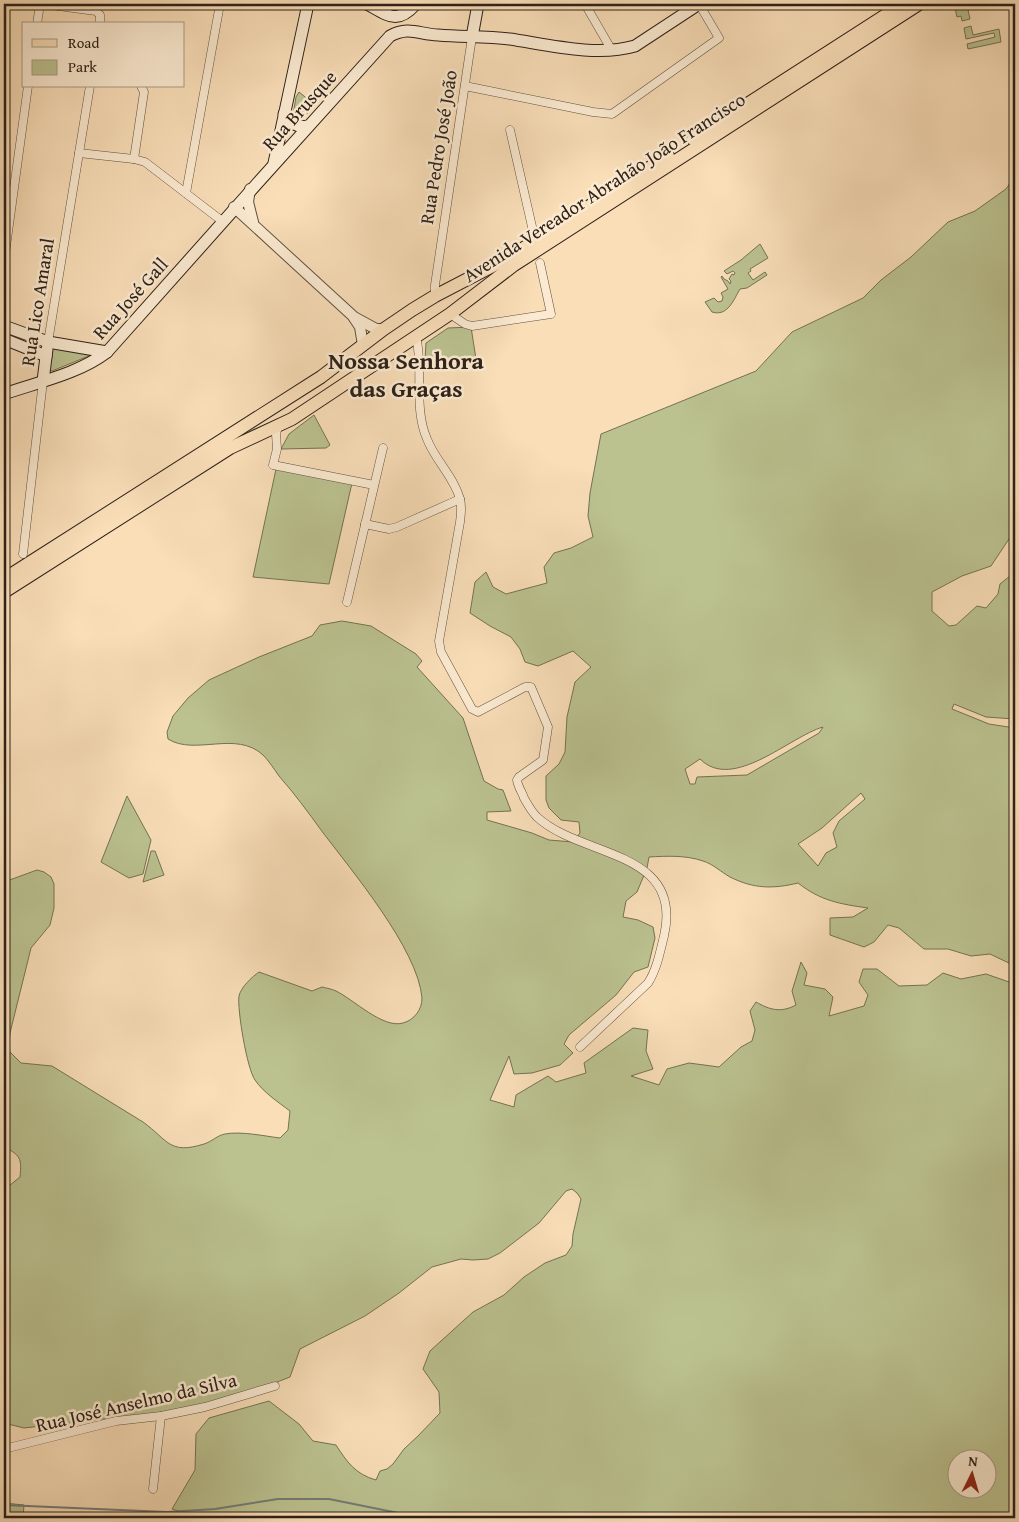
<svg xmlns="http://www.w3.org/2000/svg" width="1019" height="1522" viewBox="0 0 1019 1522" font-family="'Gentium Book Plus',serif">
	<rect width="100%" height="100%" fill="#f9deb8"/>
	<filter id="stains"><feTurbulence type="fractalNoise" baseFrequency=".004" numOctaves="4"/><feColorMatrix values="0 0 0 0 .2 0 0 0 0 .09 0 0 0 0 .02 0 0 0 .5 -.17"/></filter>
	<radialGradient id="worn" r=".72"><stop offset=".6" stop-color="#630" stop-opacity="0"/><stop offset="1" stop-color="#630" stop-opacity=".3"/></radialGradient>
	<!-- green -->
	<g fill="#bbc290" stroke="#747254" fill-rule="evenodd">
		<polygon points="963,4 998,4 968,10 970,19 962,21 961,16 957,17 955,8"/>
		<polygon points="971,26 973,35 999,29 1001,42 968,49 967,44 995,37 994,33 966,39 964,28"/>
		<polygon points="299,92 315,105 303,118 299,119 293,115 296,97"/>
		<path d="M1015 176V530L991 566 962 576 932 592V611L949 626 956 625 977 606 986 608 998 594 1000 584 1015 572V719L986 717 954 704 952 709 989 724 1015 728V966L990 954 971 956 948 949H924L899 928 888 925 874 942 864 947 830 935V918L853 917 868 908C840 904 821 901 798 883 773 889 754 889 730 877 721 872 713 864 703 861 686 855 666 856 649 857L647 868 637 892 626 901 623 917 638 920 653 927 655 938 648 967 634 972 616 995 569 1035 564 1044 573 1053 560 1065 532 1073 514 1074 509 1056 490 1100 514 1107 516 1095 548 1076 556 1082 586 1073 584 1063 633 1028 648 1030 646 1051 653 1069 631 1076 659 1085 667 1069 689 1063 719 1067 741 1047 752 1041 755 1030 750 1011 756 1002C770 1010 781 1013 796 1005L792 991 801 962 807 973 804 985 825 989 833 997 829 1016 864 1006 868 995 859 982 863 969H877L899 986 927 985 943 973 961 979 986 974 1015 984V1518H221L196 1516 172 1509 195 1470 196 1434 209 1418 269 1401 299 1424 313 1441 336 1445C347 1462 355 1474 376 1480L380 1471 387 1469 393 1464 404 1449 418 1436 440 1413 439 1392 423 1369 430 1351 473 1312 504 1295 524 1277 545 1263 566 1255 572 1246 573 1234 581 1199 577 1193 572 1189 566 1191 539 1223 500 1253 488 1259 473 1260 461 1259 432 1267 399 1293 365 1316 300 1349 290 1377 223 1403 174 1411 24 1428 4 1423V1190L20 1177C22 1158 20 1155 4 1147V882L37 870 44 872 51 877 54 884V908L50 925 31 948 10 1033 8 1050 21 1063 52 1066 143 1122C168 1140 169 1155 204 1144 211 1142 218 1135 225 1134 241 1131 264 1136 280 1138L288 1130 290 1111C278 1102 263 1092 255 1080 247 1069 237 1009 239 996 241 987 252 977 259 972L312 991 322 987C326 988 332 989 336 991 353 999 383 1029 403 1023 414 1020 422 1010 422 998 418 949 351 870 321 830 308 812 294 793 279 776 274 769 269 761 263 755 236 730 195 756 168 739L167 732 173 716 188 698 209 680 259 657 312 636 320 625 342 621 371 626 416 654 422 661 417 667 463 718 484 781 498 789 503 790 511 811 487 812V820L532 833 549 840 573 842 580 833 579 822 561 820 549 808 546 800V776L559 764 565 752 567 717 575 682 591 667 573 651 538 666 525 662 520 649 511 637 490 626 470 613 475 582 486 572 493 587 506 594 547 583 544 567 554 553 571 548 593 537 588 516 590 493 601 434 756 371 792 332 863 298 881 280 911 257 948 222 975 211 1006 189ZM823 727 819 733 747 775 697 777 695 784H690L685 769 700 759C733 792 789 737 823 727ZM861 793 865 799 839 821 833 833 837 847 826 853 818 866 798 844 822 828ZM956 1460H986V1490H956Z"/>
		<path d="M760 244 768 258 750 269 751 271 748 273 753 280 765 272 767 275 747 288 740 289C734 299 728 317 712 312L705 302 714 298 718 302 722 301 723 297 721 293 728 289 721 277 722 276 724 279 728 281 730 284 731 281 729 279 732 274 734 275 735 273 733 271 727 274 724 271 741 260Z"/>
		<path d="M471 327 476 359C454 367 448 364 425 359L426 343 448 328Z"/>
		<polygon points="51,347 91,355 52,371 49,370"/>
		<polygon points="314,415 330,445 326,448 281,449 289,434"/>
		<polygon points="276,469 352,483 329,584 253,577"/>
		<polygon points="127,796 151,840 143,874 129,878 101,862"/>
		<polygon points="151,851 155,851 164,875 143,882"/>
		<polygon points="4,1503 24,1505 23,1518 4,1518"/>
	</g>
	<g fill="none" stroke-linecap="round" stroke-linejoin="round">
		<!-- stream -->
		<polyline stroke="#737c79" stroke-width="2" points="4,1505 167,1512 215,1509 278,1499 329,1499 423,1518"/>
		<defs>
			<g id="minor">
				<polyline points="43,4 96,11 100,15 100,24"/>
				<polyline points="585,4 611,49"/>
				<polyline points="4,8 4,4"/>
				<polyline points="37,24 40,4"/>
				<polyline points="465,86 593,112 612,114 719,38 699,4"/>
				<polyline points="510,130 533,231"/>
				<polyline points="79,153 134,159 145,162 222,221"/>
				<polyline points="134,159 144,92 141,86"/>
				<polyline points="186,193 220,4"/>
				<polyline points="4,261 28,86"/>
				<polyline points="435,296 435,285 472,37"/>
				<polyline points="450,314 465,324 472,326 551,314 540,263"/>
				<path d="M416 336C424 369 413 407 427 439 435 460 454 477 460 499 462 507 461 515 460 522L439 641 441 652 472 709 478 712 525 687H531L548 727 543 760 519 777 517 780C518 787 522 792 524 798 528 805 531 811 537 817 581 858 684 849 664 936 660 952 657 969 648 983L580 1047"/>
				<polyline points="48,342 90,86"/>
				<polyline points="278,426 276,434 277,449 273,465 374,485"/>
				<polyline points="365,524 389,529 397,527 460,499"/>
				<polyline points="23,554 43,381"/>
				<polyline points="347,602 383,448"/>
				<polyline points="4,1449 116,1421 161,1416 205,1407 275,1386"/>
				<polyline points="153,1489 161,1416"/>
			</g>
			<g id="tertiary">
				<polyline points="250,189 248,202 253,222"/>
				<polyline points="234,207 354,317 376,329 384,329"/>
				<polyline points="354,318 360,327 363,345"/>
			</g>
			<g id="secondary">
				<path d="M367 4C389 16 397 25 416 4"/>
				<polyline points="472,37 478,4"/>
				<path d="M284 114C290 123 298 128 308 126"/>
				<polyline points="274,163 308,4"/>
				<polyline points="4,326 48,342 107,352"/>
				<polyline points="4,339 46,356"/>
				<polyline points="43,381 47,349"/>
				<path d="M4 394C38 382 78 374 107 352 201 246 295 141 390 36 409 26 418 34 438 35 462 37 486 36 510 39 549 45 597 57 635 46L699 4"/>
			</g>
			<g id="primary">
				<polyline points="693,139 903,4"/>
				<polyline points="4,579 321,377 384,329 412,310 435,296 508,258 668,156"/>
				<polyline points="4,592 230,448 292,419 450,314 514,265 919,4"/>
			</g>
		</defs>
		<!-- minor casing -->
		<use href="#minor" stroke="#605040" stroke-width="9"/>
		<!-- tertiary casing -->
		<use href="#tertiary" stroke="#605040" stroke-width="12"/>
		<!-- secondary casing -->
		<use href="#secondary" stroke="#2d2118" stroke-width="13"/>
		<!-- primary casing -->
		<use href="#primary" stroke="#2d2118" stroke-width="14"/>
		<!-- minor -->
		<use href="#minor" stroke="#fbead1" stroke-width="8"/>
		<!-- tertiary -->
		<use href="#tertiary" stroke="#fbead1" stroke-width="10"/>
		<!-- secondary -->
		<use href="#secondary" stroke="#fbead1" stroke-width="11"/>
		<!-- primary -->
		<use href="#primary" stroke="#f9deb8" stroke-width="12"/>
	</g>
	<g text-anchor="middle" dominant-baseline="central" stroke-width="5" stroke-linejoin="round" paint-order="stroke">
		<!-- street labels -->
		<g font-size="19" fill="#2d2118" stroke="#fbead1">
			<text transform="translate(299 110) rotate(-48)">Rua Brusque</text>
			<text transform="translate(438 147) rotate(-81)">Rua Pedro José João</text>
			<text transform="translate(604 187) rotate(-33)">Avenida Vereador Abrahão João Francisco</text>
			<text transform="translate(130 298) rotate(-48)">Rua José Gall</text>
			<text transform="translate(37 302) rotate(-81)">Rua Lico Amaral</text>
			<text transform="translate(136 1402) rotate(-13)">Rua José Anselmo da Silva</text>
		</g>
		<!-- district labels -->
		<g font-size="24" font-weight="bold" fill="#2d2118" stroke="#fbead1">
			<text x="406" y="360">Nossa Senhora<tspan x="406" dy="28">das Graças</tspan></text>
		</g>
	</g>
	<!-- margin -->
	<rect width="1019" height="1522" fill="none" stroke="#f9deb8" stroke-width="20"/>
	<rect x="5" y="5" width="1009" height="1512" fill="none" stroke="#2d2118" stroke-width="2.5"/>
	<rect x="10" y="10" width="999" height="1502" fill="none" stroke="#2d2118"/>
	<!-- legend -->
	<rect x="22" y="22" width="162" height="65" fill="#fbead1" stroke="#a99a87"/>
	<rect x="32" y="39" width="25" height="8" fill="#f9deb8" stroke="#a99a87"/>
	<text x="68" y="48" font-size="15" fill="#2d2118">Road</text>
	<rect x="32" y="60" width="25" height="15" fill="#bbc290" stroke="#a99a87"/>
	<text x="68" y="72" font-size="15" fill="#2d2118">Park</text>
	<!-- north arrow -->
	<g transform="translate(972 1474) rotate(5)"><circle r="24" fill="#fbead1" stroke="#a99a87"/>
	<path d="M0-4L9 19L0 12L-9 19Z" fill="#8f2418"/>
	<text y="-8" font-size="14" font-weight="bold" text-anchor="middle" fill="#2d2118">N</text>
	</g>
	<rect width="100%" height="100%" filter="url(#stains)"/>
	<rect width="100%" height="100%" fill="url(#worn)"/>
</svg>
